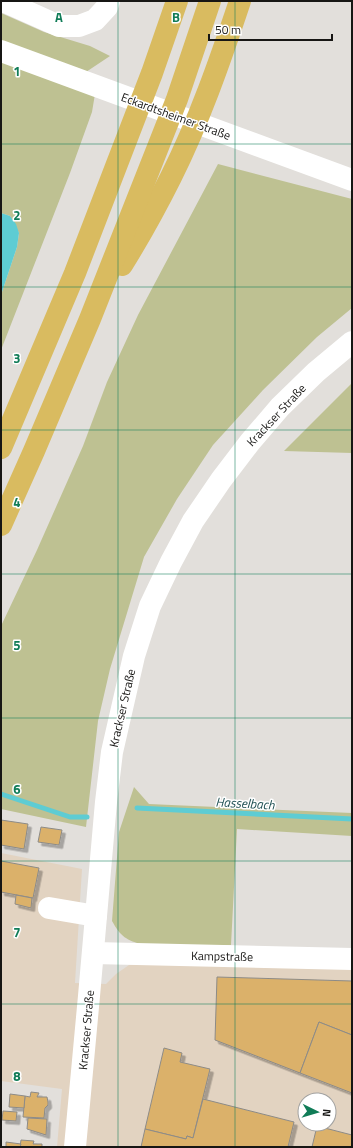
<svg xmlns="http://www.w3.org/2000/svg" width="353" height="1148" viewBox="0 0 353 1148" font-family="'Titillium Web',sans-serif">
	<defs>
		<filter id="shadow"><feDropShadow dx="3.5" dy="3.5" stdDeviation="0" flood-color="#0004"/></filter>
	</defs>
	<rect width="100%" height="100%" fill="#e2dfdb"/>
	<!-- commercial -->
	<path fill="#e2d3c1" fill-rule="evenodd" d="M1 853 82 869 75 983 106 984 116 974 129 965 147 963 352 968V1147H57L62 1089 1 1081ZM305 1100H329V1124H305Z"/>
	<!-- green -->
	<g fill="#bec192">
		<polygon points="1,13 44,32 90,46 110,56 83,74 1,43"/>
		<polygon points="1,57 95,94 92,112 70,173 1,350 1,295 17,247 19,233 10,216 1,213"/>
		<polygon points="218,164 352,199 352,308 317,337 263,390 213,445 177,499 144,557 110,669 98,721 86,827 1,809 1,626 37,550 83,446 107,382 138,315"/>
		<polygon points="352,383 352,453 284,451"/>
		<path d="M134 787 149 804 352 813V836L237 829 231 945H144C126 940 121 937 112 921L119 832Z"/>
	</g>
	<!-- water -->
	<polygon fill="#5eccd3" points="1,213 10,216 16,224 19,233 17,247 1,295"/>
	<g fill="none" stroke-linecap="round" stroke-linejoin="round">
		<!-- stream -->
		<g stroke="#5eccd3" stroke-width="5">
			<polyline points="1,794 70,817 87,817"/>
			<polyline points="137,808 352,819"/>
		</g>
	</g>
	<!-- building -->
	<g fill="#dbb16b" stroke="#8d8b87" filter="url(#shadow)">
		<polygon points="1,820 28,824 24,849 1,845"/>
		<polygon points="41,827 62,830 59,845 38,842"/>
		<polygon points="1,861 39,868 33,898 1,892"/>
		<polygon points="16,895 32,898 31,908 15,904"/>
		<polygon points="217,977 352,981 352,1035 319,1022 300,1073 215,1040"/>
		<polygon points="319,1022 352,1035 352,1093 300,1073"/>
		<polygon points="164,1048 182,1053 180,1062 210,1069 193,1138 187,1136 186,1139 145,1129"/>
		<polygon points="31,1092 39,1093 37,1097 47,1097 48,1102 48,1105 45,1108 44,1118 23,1117 25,1096 30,1097"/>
		<polygon points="10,1094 25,1096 24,1108 9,1107"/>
		<polygon points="203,1099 294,1122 288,1147 141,1147 145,1129 186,1139 187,1136 193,1138"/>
		<polygon points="3,1111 17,1112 16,1121 2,1120"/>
		<polygon points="28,1118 47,1119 46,1135 27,1129"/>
		<polygon points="317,1126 352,1135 352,1147 312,1147"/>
		<polygon points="21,1140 34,1141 33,1144 42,1144 42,1147 20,1147"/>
		<polygon points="6,1142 21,1144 20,1147 6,1147"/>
	</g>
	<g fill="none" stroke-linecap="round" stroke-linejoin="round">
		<!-- minor -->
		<g stroke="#fff" stroke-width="22">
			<polyline points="3,1 59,26 79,26 95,20 107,7 109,1"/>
			<polyline points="1,51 352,180"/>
			<polyline points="49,908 96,916"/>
			<polyline points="93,953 352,959"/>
			<polyline points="75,1147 89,996 106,802 112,752 134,656 150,606 171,562 193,521 221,480 250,442 280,407 316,372 352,342"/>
		</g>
		<!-- highway -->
		<g stroke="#d9bb60" stroke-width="22">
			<path d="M122 265C140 236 156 207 171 177 199 121 220 61 240 1"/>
			<polyline points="1,448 75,273 152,73 177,1"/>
			<polyline points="1,525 34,451 90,319 177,99 210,1"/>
		</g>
	</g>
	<!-- grid -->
	<path fill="none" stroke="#107c57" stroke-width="1" stroke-opacity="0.55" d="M118 1V1147M235 1V1147M1 144H352M1 287H352M1 430H352M1 574H352M1 718H352M1 861H352M1 1004H352"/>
	<g text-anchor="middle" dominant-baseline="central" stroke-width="3" stroke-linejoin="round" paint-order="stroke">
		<!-- street labels -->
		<g font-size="12" fill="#171614" stroke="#fff">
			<text transform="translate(176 116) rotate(20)">Eckardtsheimer Straße</text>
			<text transform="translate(276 415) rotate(-47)">Krackser Straße</text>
			<text transform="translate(122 708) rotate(-77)">Krackser Straße</text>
			<text transform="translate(222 956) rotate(1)">Kampstraße</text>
			<text transform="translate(86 1030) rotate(-85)">Krackser Straße</text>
		</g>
		<!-- water labels -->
		<g font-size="13" font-style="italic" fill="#1f5053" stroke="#fff">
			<text transform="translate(245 803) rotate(3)">Hasselbach</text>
		</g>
	</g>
	<g font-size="13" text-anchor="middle" font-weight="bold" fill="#107c57" stroke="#fff" stroke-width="3" stroke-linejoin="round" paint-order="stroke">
		<text x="59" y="22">A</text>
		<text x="176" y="22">B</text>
		<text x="17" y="76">1</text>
		<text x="17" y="220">2</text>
		<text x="17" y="363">3</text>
		<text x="17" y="507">4</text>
		<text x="17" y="650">5</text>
		<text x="17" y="794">6</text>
		<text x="17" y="937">7</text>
		<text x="17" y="1081">8</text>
	</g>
	<!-- border -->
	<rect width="353" height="1148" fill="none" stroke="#171614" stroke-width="4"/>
	<!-- north arrow -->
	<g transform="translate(317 1112) rotate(95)"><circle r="19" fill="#ffffff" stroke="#a2a2a1"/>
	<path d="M0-3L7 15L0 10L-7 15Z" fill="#107c57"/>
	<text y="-6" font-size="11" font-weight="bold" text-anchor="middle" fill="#171614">N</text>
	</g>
	<!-- scale -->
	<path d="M209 34v6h123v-6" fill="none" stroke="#171614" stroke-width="2"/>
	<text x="215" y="34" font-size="12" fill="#171614" stroke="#ffffff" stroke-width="3" paint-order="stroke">50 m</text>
</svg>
